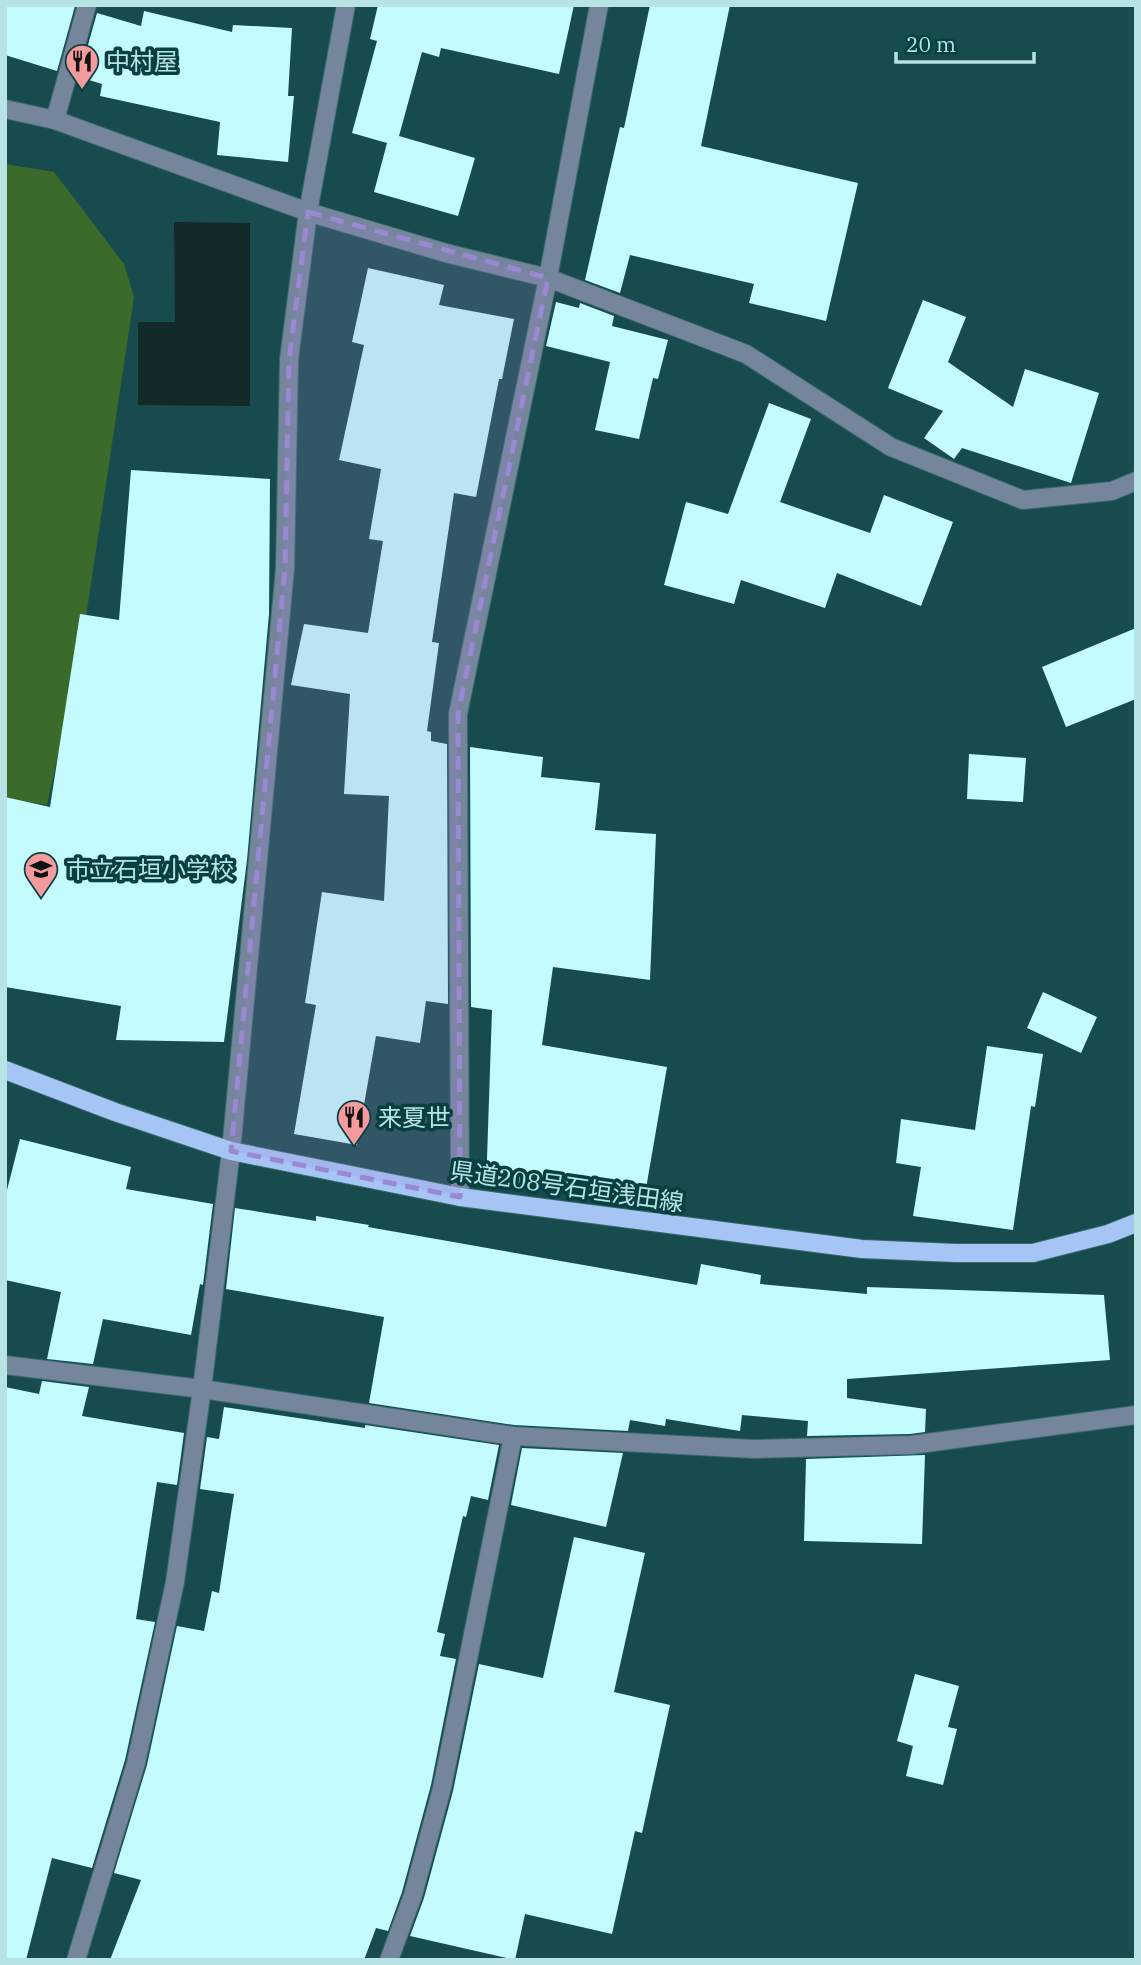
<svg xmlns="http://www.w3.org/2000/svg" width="1141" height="1965" viewBox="0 0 1141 1965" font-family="'IBM Plex Serif','Noto Sans JP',serif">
	<rect width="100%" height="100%" fill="#174b4d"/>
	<!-- pitch -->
	<polygon fill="#3b6b2a" points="5,164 54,172 124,264 134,297 80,657 47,805 5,798"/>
	<!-- water -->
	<polygon fill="#13292a" points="174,222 250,223 250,406 138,405 138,322 175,322"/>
	<!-- building -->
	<g fill="#c4fbfd">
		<polygon points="5,5 75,6 57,71 5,55"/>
		<polygon points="378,5 574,5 559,74 441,48 439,57 422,52 399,136 475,158 458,216 374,192 387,143 352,133 377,41 370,39"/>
		<polygon points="650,5 730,5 701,146 858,183 826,321 749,303 754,284 630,255 620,293 585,280 620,127 624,128"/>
		<polygon points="144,11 232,32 233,25 292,28 288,96 294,96 288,162 217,155 220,122 100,96 102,84 79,77 97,13 141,26"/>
		<polygon points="368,268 444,285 439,305 514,319 502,379 499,379 476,497 454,493 432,642 439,643 427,731 431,732 431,741 447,744 448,1004 426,1001 420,1043 376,1036 357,1145 294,1134 316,1005 305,1003 322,892 384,901 389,796 344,794 350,694 291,685 304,624 368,633 383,541 369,539 381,469 339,460 364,345 352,342"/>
		<polygon points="923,300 966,317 948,362 1013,407 1025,369 1099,393 1071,483 962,448 954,459 924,438 943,411 888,388"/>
		<polygon points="556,302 579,308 580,303 614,316 612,326 668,340 658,379 653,378 639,439 595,430 610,362 546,346"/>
		<polygon points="769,403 811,419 780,502 870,533 884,495 953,522 921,606 837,573 825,608 741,580 734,604 664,585 686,502 728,514"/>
		<polygon points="131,470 270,479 269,614 247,860 224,1042 116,1040 121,1006 5,987 5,797 50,807 80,614 119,620"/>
		<polygon points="1136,628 1136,699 1066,727 1042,667"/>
		<polygon points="470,747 543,757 541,777 600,783 595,830 656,834 650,980 553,967 542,1045 667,1067 644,1200 556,1185 556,1191 486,1188 492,1010 471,1007"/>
		<polygon points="969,754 1026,758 1023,802 967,799"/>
		<polygon points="1043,992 1097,1017 1081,1053 1027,1028"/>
		<polygon points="987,1046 1043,1054 1035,1107 1031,1106 1013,1230 913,1216 921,1167 896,1163 901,1119 975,1130"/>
		<polygon points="20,1139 131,1167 126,1189 213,1204 203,1285 200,1284 191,1335 103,1319 93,1364 47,1359 61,1292 5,1280 5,1198"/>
		<polygon points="235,1208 316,1221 316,1216 369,1225 368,1227 697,1285 701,1264 761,1275 760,1284 867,1294 867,1287 1104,1295 1110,1360 847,1379 847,1398 926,1409 925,1432 910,1434 807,1436 808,1421 742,1415 740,1431 666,1419 665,1426 630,1420 628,1431 514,1425 369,1403 384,1317 226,1289"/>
		<polygon points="42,1381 89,1387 82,1416 184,1433 177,1485 157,1482 136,1619 155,1622 125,1760 92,1868 52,1858 26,1960 5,1960 5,1387 39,1394"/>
		<polygon points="224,1407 365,1428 365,1425 499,1445 488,1500 471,1496 466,1517 463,1516 437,1632 445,1634 440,1656 456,1659 431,1785 402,1892 388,1931 376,1928 364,1960 110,1960 141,1880 114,1873 147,1765 177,1626 204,1631 212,1591 219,1593 234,1494 200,1489 207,1437 219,1439"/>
		<polygon points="522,1448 623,1453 606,1527 511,1505"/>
		<polygon points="925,1455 922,1544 804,1541 806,1459"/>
		<polygon points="574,1537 645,1553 614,1692 670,1705 642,1833 635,1831 612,1934 525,1914 515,1960 410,1936 424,1898 453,1791 479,1664 543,1678"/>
		<polygon points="915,1674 959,1686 948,1727 957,1729 943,1785 906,1776 913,1746 897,1741"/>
	</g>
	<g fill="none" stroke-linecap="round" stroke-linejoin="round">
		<defs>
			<g id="minor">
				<polyline points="5,109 55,120 308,212 446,253 548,278 746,354 891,447 1023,500 1112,491 1136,481"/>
				<polyline points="55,120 87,5"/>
				<polyline points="460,1197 458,714 548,278 599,5"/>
				<polyline points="5,1365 202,1389 513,1436 754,1449 911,1445 1136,1415"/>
				<polyline points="76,1960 136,1763 175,1582 202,1389 231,1151 285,568 289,359 308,212 346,5"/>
				<polyline points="389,1960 413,1895 442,1788 513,1436"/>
			</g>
			<polyline id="major" points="5,1070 115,1112 231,1151 460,1197 862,1249 955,1253 1033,1253 1108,1234 1136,1223"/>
		</defs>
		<!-- minor casing -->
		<use href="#minor" stroke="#37696b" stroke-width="20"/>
		<!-- major casing -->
		<use href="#major" stroke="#37696b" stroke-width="20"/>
		<!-- minor -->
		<use href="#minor" stroke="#75859c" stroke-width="18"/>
		<!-- major -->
		<use href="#major" stroke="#a5c5f5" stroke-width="18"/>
	</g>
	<!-- marked area -->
	<path fill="#9a88d2" fill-opacity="0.2" stroke="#9a88d2" stroke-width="5" stroke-dasharray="14 9" stroke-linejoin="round" d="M308 212 548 278 458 714 460 1197 231 1151 285 568 289 359Z"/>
	<!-- icons -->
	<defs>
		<symbol id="restaurant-pin" viewBox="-11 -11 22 30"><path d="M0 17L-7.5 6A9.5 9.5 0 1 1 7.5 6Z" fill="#f59b9d" stroke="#084042"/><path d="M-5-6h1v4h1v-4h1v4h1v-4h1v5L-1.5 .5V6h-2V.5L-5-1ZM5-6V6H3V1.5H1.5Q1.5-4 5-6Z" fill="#111"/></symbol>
		<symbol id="school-pin" viewBox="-11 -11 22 30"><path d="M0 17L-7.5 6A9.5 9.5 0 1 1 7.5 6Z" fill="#f59b9d" stroke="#084042"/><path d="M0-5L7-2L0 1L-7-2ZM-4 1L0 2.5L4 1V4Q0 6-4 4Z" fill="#111"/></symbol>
	</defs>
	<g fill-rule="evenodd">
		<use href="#restaurant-pin" x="63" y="42" width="38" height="52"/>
		<use href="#school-pin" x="22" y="850" width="38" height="52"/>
		<use href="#restaurant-pin" x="335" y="1098" width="38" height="52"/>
	</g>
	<g text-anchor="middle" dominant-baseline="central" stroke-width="7" stroke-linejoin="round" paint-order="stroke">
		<!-- poi labels -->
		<g font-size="24" fill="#b8e3e4" stroke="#084042" text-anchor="start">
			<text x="106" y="61">中村屋</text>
			<text x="66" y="869">市立石垣小学校</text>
			<text x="378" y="1117">来夏世</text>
		</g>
		<!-- street labels -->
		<g font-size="24" fill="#b8e3e4" stroke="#084042">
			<text transform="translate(567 1186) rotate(8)">県道208号石垣浅田線</text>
		</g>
	</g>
	<!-- border -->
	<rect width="1141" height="1965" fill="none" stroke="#b8e3e4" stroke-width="14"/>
	<!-- scale -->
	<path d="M896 52v10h138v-10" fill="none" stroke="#b8e3e4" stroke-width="3.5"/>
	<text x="906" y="52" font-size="21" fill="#b8e3e4" stroke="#084042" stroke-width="5" paint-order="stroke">20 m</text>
</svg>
